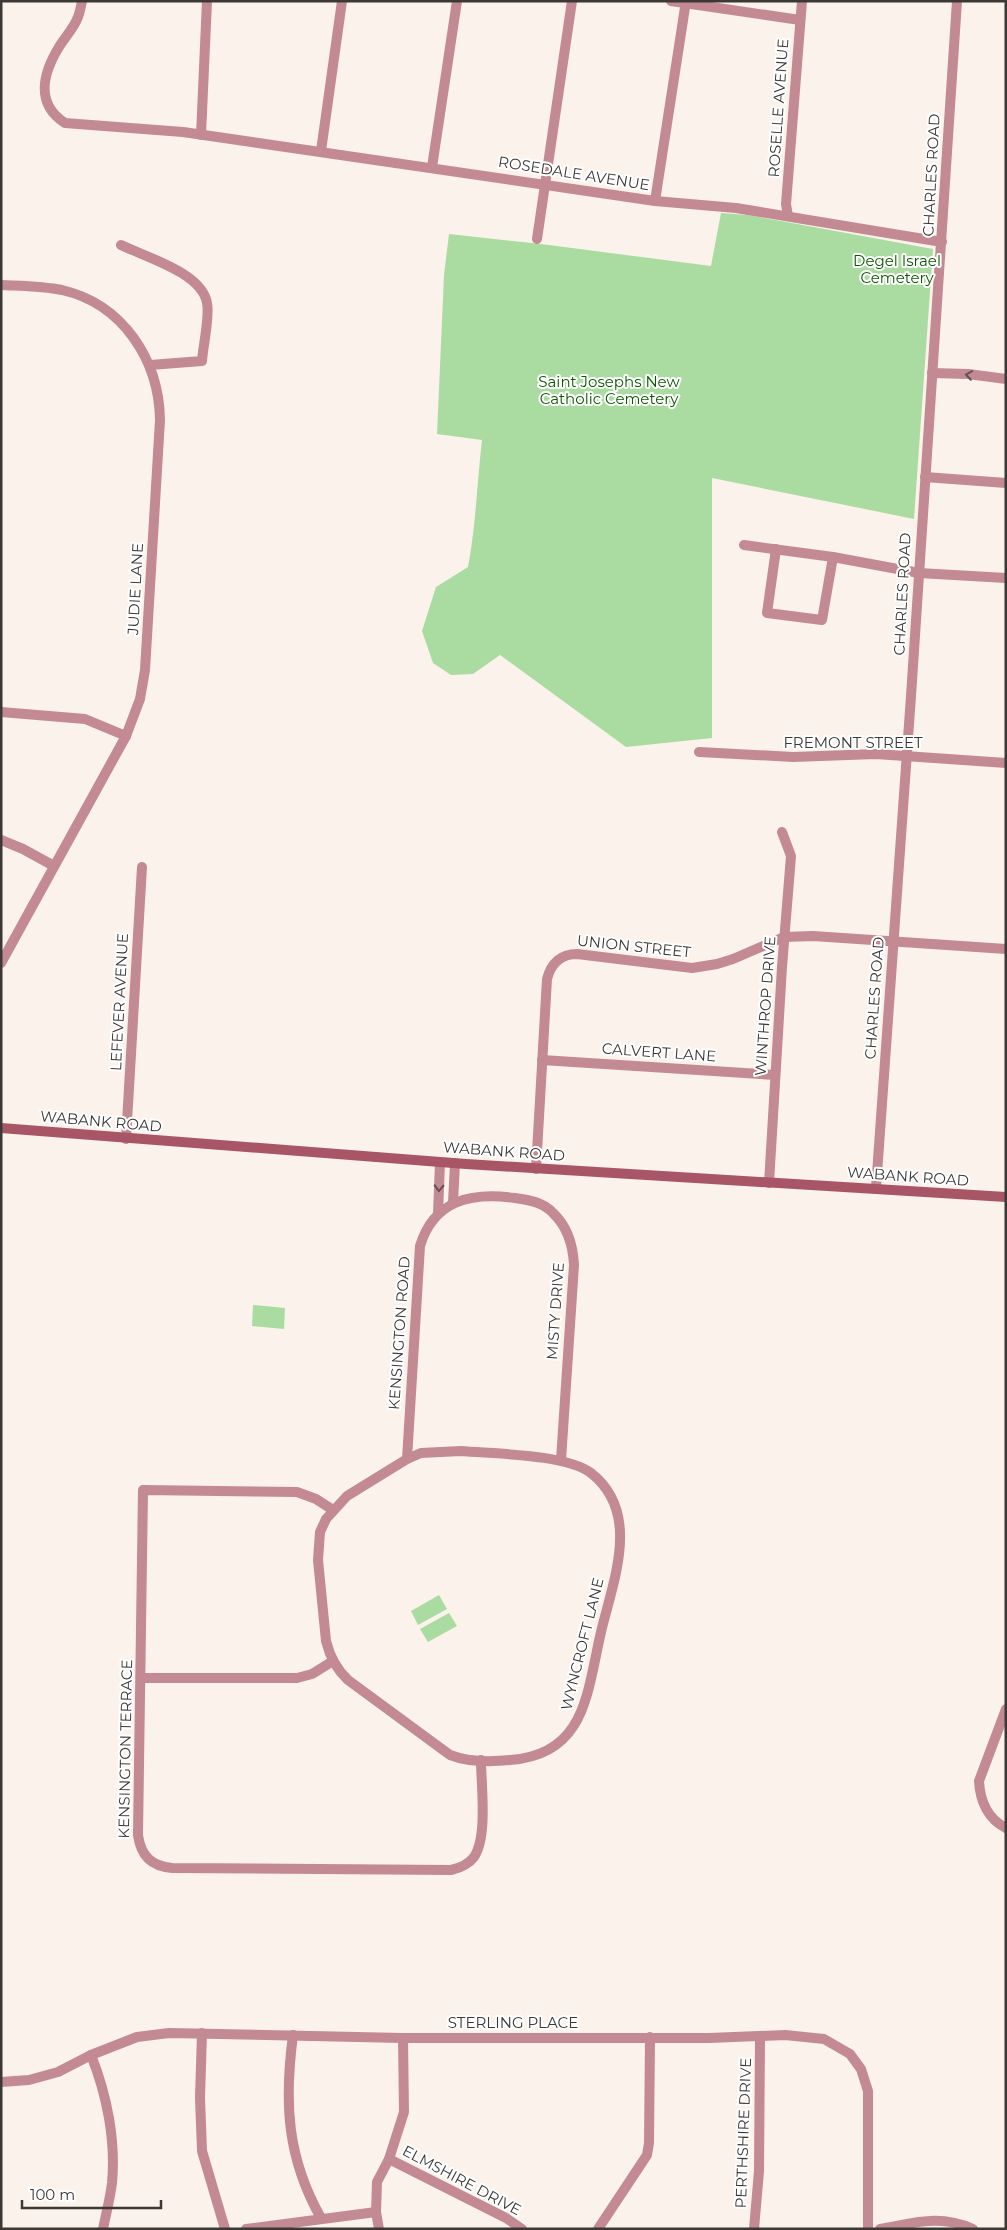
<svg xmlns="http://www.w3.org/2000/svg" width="1007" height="2230" viewBox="0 0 1007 2230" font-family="Montserrat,sans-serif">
	<rect width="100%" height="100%" fill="#fbf2eb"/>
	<!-- green -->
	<g fill="#aadca2">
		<path d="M721 213 748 215 933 249 914 519 712 478V738L626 747 500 655 473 674 451 675 433 663 422 631 436 587 468 567C476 525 477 482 482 440L437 434 444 275 449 234 541 244 711 266Z"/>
		<polygon points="253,1305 285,1308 284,1329 252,1326"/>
		<polygon points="439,1595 447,1609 418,1625 411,1611"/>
		<polygon points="449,1613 457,1626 428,1642 420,1629"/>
	</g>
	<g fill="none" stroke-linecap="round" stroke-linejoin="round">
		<!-- street -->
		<g stroke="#c48a93" stroke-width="10">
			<path d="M82 1C81 6 80 12 78 17 74 28 65 37 59 47 43 73 35 104 65 123L183 132 655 201 736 208 942 242"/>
			<polyline points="671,1 800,20"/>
			<polyline points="201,135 207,1"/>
			<polyline points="321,151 342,1"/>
			<polyline points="432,167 457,1"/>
			<polyline points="655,201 686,1"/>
			<polyline points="788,216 786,204 802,1"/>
			<polyline points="537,239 572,1"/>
			<path d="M121 245C146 257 202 273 207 303 210 316 203 346 202 361L150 365"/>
			<path d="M1 285C21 286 42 286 62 290 123 304 159 360 160 420L145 670 140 699 126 736 1 963"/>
			<polyline points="932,373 968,374 1006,379"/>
			<polyline points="925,477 1006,483"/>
			<polyline points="744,545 833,557 919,573 1006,578"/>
			<polyline points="776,549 767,613 822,620 833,557"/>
			<polyline points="1,712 85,719 126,736"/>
			<polyline points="699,752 793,757 876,754 1006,763"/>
			<polyline points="1,840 23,849 54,866"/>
			<polyline points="542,1060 775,1075"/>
			<polyline points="126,1139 142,867"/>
			<path d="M536 1169 547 979C551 963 561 954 577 954L692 968 717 964 733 959 784 937 813 936 1006 949"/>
			<polyline points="769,1183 782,967 791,856 782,832"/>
			<polyline points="876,1188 911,696 957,1"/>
			<polyline points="453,1203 455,1163"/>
			<polyline points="438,1214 440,1162"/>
			<path d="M461 1451C494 1454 566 1454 591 1473 642 1513 613 1581 601 1632 587 1692 586 1755 510 1760 491 1762 468 1762 450 1755L348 1680C336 1669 330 1657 326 1641L318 1560 320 1532 326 1519 347 1496 407 1459 421 1453Z"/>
			<path d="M407 1459 420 1246C434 1200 471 1192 515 1198 529 1200 543 1202 553 1213 568 1227 573 1245 574 1265L561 1460"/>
			<path d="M333 1510 316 1499 297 1492 143 1490 138 1835C141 1856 151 1866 172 1868L451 1870C460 1868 468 1865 474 1857 488 1837 481 1784 481 1760"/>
			<polyline points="141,1678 297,1678 312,1674 333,1661"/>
			<path d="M1006 1709 979 1781C980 1801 988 1819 1006 1828"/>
			<polyline points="202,2033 200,2098 202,2151 225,2229"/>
			<path d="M293 2035C284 2103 287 2158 321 2218"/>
			<path d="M91 2055C107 2095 116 2141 112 2183 110 2199 106 2214 103 2229"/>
			<polyline points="1,2082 29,2080 58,2072 91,2055 137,2037 169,2033 403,2038 709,2038 785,2035 824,2039 850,2054 861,2069 868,2091 868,2229"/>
			<polyline points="389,2159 506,2218 522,2229"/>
			<polyline points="246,2229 376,2212"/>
			<polyline points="379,2229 376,2212 377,2182 389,2159 404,2112 403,2038"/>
			<polyline points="598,2229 647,2155 649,2143 650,2037"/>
			<polyline points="754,2229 759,2171 760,2037"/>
			<path d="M880 2229C915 2223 939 2214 973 2229"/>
		</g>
		<!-- secondary -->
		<polyline stroke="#a85566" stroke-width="10" points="1,1128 466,1164 1006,1197"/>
	</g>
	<!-- one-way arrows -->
	<defs><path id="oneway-chevron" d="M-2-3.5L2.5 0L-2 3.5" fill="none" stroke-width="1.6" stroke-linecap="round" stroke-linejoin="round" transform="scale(1.25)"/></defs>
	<g stroke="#645152">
		<use href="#oneway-chevron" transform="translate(969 375) rotate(-172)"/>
		<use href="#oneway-chevron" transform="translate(439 1188) rotate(92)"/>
	</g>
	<g text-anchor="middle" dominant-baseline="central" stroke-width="4" stroke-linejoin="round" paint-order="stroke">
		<!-- street labels -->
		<g font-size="15" fill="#3b3836" stroke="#fff">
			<text transform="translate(778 108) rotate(-86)">ROSELLE AVENUE</text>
			<text transform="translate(574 173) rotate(9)">ROSEDALE AVENUE</text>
			<text transform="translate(931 175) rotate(-87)">CHARLES ROAD</text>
			<text transform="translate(135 589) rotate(-87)">JUDIE LANE</text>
			<text transform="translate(902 594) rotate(-87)">CHARLES ROAD</text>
			<text x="853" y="742">FREMONT STREET</text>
			<text transform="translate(634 946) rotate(6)">UNION STREET</text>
			<text transform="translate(874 998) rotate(-86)">CHARLES ROAD</text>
			<text transform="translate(119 1002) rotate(-87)">LEFEVER AVENUE</text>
			<text transform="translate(765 1006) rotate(-86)">WINTHROP DRIVE</text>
			<text transform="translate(659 1052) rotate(4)">CALVERT LANE</text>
			<text transform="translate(101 1121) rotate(5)">WABANK ROAD</text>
			<text transform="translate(504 1151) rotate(4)">WABANK ROAD</text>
			<text transform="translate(908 1176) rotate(4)">WABANK ROAD</text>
			<text transform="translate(555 1311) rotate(-86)">MISTY DRIVE</text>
			<text transform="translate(399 1333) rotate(-86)">KENSINGTON ROAD</text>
			<text transform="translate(582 1644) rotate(-76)">WYNCROFT LANE</text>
			<text transform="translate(125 1749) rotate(-89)">KENSINGTON TERRACE</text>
			<text x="513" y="2022">STERLING PLACE</text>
			<text transform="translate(743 2133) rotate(-88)">PERTHSHIRE DRIVE</text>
			<text transform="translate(462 2180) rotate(28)">ELMSHIRE DRIVE</text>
		</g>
		<!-- park labels -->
		<g font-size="15" fill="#0c5600" stroke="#fff">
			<text x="897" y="260">Degel Israel<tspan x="897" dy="17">Cemetery</tspan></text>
			<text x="609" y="381">Saint Josephs New<tspan x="609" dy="17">Catholic Cemetery</tspan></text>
		</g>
	</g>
	<!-- border -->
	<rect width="1007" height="2230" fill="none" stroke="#3b3836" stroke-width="5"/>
	<!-- scale -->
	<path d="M22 2200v8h139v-8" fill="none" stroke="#3b3836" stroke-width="2.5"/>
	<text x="30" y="2200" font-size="15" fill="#3b3836" stroke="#ffffff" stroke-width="4" paint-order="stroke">100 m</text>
</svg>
